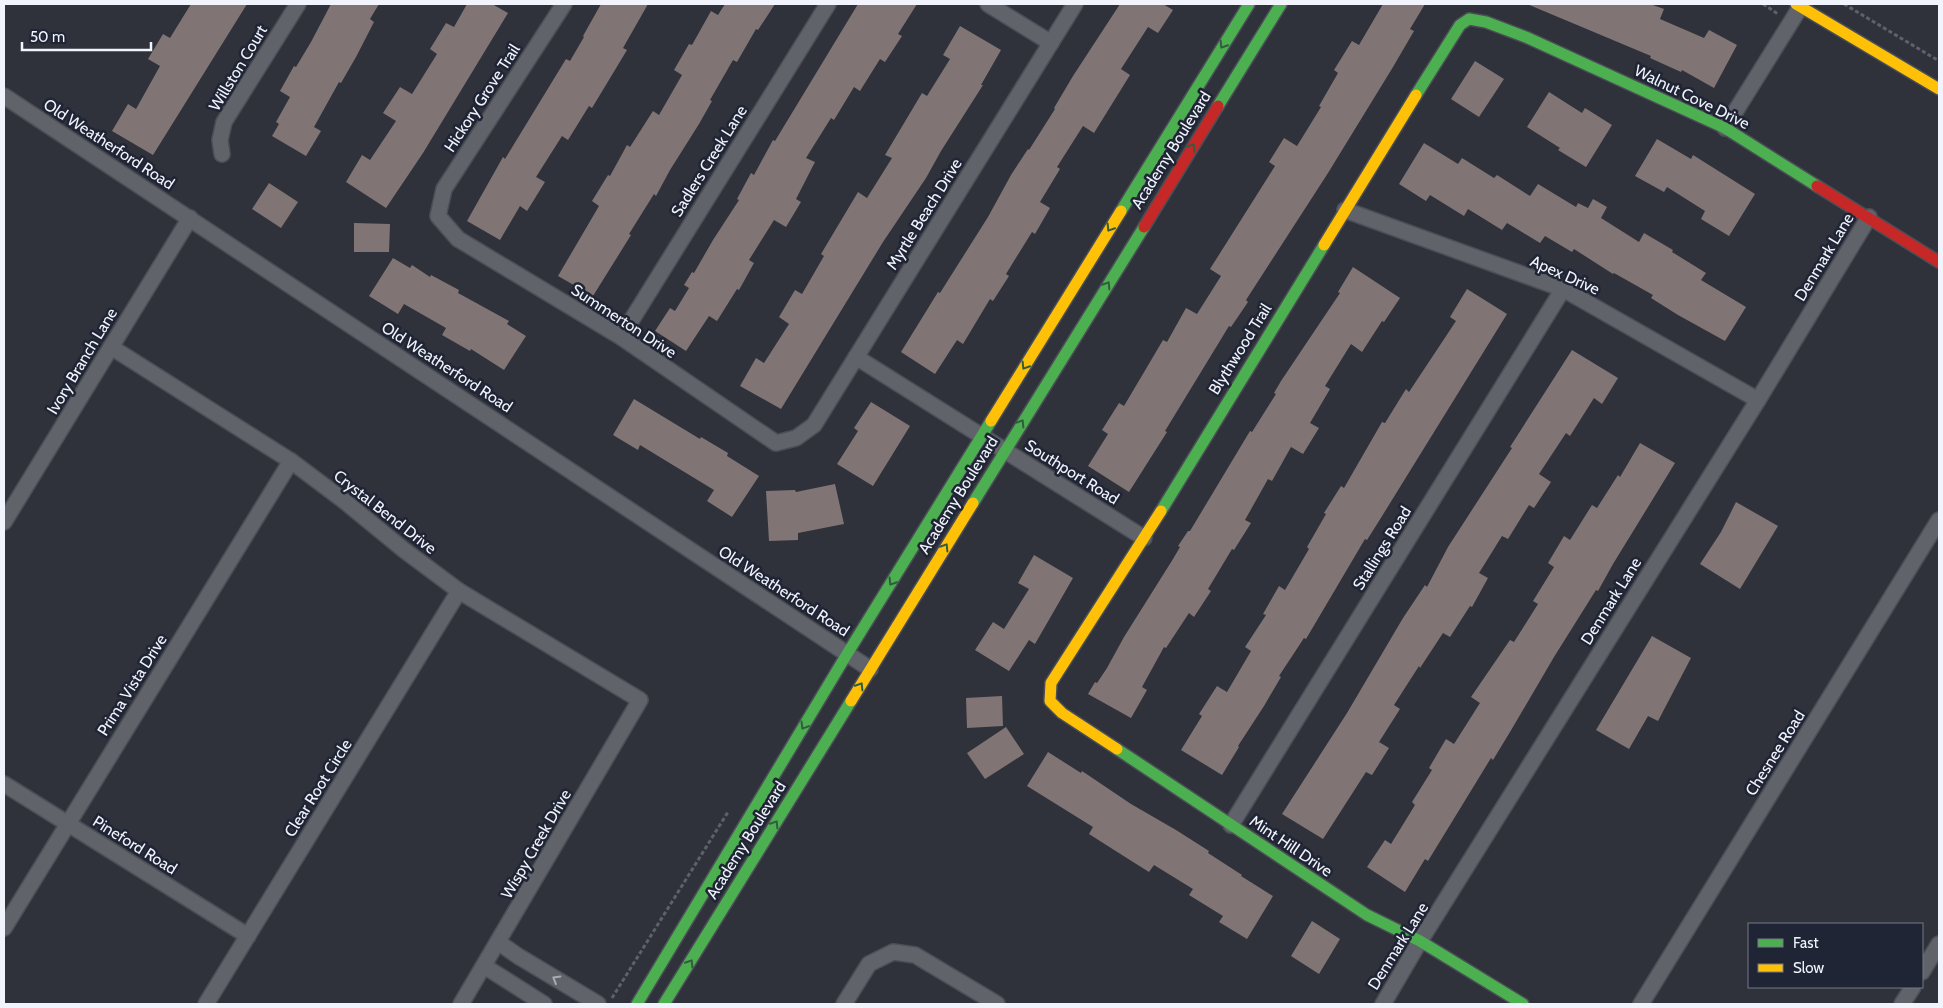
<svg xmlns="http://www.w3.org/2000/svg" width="1943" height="1008" viewBox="0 0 1943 1008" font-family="Cabin,sans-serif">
	<rect width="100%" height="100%" fill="#2f323b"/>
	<!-- building -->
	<g fill="#807574">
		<polygon points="191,4 247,4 153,155 112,131 128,104 136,109 160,66 148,59 163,34 170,38"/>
		<polygon points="331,4 379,4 370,19 374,22 356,57 341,83 339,82 314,127 321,131 306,156 272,136 279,124 276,122 290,97 280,91 294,66 296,67 311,42"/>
		<polygon points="467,4 492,4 508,13 423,153 386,208 346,182 362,155 370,160 396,121 383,113 400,87 412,94 437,54 430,49 446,23 454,27"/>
		<polygon points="601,4 648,4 623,48 627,50 592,108 589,106 568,140 562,136 536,177 545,182 527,211 520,206 500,240 467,221 503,157 505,159 566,59 570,61 584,37 583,36"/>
		<polygon points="725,4 775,4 758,30 756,29 737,62 733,60 710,100 712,101 699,124 670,170 656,196 654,194 629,234 631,235 593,296 558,276 599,206 592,201 608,175 610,176 627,145 630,147 653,111 659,115 682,75 674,70 689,44 692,45 711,11 718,15"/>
		<polygon points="858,4 917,4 898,34 902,36 885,62 880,59 860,91 854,87 834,120 831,118 806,158 815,162 796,199 801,202 786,227 774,220 749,260 754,263 739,290 737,289 717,321 709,316 686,351 655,331 670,308 675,311 689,288 684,285 692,272 694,273 713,240 739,200 737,199 751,173 754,175 773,140 775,141"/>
		<polygon points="1120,4 1163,4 1173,10 1158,33 1148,27 1121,69 1130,75 1094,133 1083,126 1057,167 1060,169 1040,202 1050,208 1035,234 1032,232 1006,274 1009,276 993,301 990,299 963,344 957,340 935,374 901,352 938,292 940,293 988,217 1011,175 1028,149 1029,150 1055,109 1054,108 1073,76"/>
		<polygon points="1383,4 1425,4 1410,29 1414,31 1393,67 1328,173 1246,300 1248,302 1231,327 1229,326 1165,431 1167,432 1129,492 1088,466 1108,434 1102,430 1119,403 1124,406 1163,340 1167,342 1186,308 1197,314 1221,276 1210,269 1275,166 1269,162 1284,138 1297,146 1321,107 1319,106 1338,73 1334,70 1352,41 1359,45"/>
		<polygon points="1527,4 1650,4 1664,9 1660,19 1704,38 1709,30 1737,45 1714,88 1682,70 1681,72 1650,58 1651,56"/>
		<polygon points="960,26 1001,50 981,85 983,85 941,151 926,178 883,242 781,409 740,386 756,358 764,363 789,324 779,317 795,290 802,294 824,256 821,254 858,192 867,198 892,158 885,155 922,93 927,96 950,59 943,55"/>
		<polygon points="1475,61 1504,79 1479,117 1451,99"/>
		<polygon points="1549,92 1582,113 1585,108 1612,125 1586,167 1558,150 1560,148 1527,127"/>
		<polygon points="1657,139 1691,159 1693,155 1755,194 1729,236 1701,219 1705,211 1667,187 1664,192 1635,176"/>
		<polygon points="1424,143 1458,164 1462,158 1494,178 1497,175 1530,196 1538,184 1576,207 1578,203 1588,208 1593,199 1607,207 1601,218 1639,242 1644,233 1673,250 1672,252 1706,273 1701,280 1746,307 1725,341 1678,315 1651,298 1653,295 1614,273 1613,274 1574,249 1572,252 1545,236 1540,243 1507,223 1502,230 1468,209 1464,216 1430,195 1426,201 1399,184"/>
		<polygon points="269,183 298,202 281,228 252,209"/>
		<polygon points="354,223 390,224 389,252 354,252"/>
		<polygon points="393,258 410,268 412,265 430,277 431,275 459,290 458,293 509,321 507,324 526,336 504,370 471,349 470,351 442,335 446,328 404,304 398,314 369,296"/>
		<polygon points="1353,267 1400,298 1384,322 1382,321 1362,352 1351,344 1325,386 1330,389 1310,423 1319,428 1303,454 1291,447 1272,481 1268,479 1245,520 1251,523 1234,550 1232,549 1208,589 1211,591 1194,617 1189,613 1166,648 1164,647 1142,687 1147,690 1131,718 1088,694 1095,682 1097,683 1107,668 1124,637 1173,559 1180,547 1178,546 1188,531 1190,531 1250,431 1252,432 1276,394 1274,393 1281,381 1340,293 1338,292"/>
		<polygon points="1467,289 1507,314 1379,521 1367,540 1365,539 1306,639 1304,638 1279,676 1281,677 1264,706 1238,746 1239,747 1222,775 1181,750 1202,716 1199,714 1217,686 1227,692 1251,651 1245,647 1266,615 1263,614 1279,586 1285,590 1309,549 1307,547 1326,514 1324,513 1341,486 1344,488 1382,422 1385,423 1406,389 1409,392 1456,321 1450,317"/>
		<polygon points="1572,350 1618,378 1602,404 1594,398 1570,436 1566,433 1539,474 1551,482 1534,508 1529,505 1508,539 1502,536 1479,573 1488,578 1472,607 1470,606 1450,637 1443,633 1420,668 1419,666 1394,705 1400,709 1379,742 1389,748 1372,775 1366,772 1323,839 1282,814 1347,713 1403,618 1425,585 1427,587 1448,547 1512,448 1510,447"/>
		<polygon points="634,399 700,439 701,437 728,453 727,456 759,476 732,517 707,501 714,490 640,445 638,450 613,435"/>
		<polygon points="871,402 910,426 873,486 837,464 858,431 854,428"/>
		<polygon points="1640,443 1675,463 1613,564 1598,591 1596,590 1554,657 1510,732 1493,760 1491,758 1428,861 1425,859 1405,892 1367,867 1385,840 1391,844 1415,805 1412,802 1432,770 1429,768 1446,739 1454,744 1480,703 1471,697 1510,640 1514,642 1538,604 1533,601 1554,567 1548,563 1564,536 1570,540 1592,505 1597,508 1618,475 1620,477"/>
		<polygon points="835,484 844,524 798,533 798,540 769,541 766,491 795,490 796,492"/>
		<polygon points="1736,502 1778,526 1740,589 1700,564 1721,532"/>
		<polygon points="1034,555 1073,578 1035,644 1029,640 1009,671 975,650 993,622 1004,629 1029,589 1018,583"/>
		<polygon points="1652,636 1691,658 1658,721 1648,716 1629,749 1596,730"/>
		<polygon points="1002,696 1003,726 967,728 966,698"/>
		<polygon points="1006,727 1024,754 985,779 967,753"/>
		<polygon points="1048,752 1081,773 1082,771 1131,804 1176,830 1209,851 1208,853 1242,875 1241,876 1273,896 1247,939 1219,922 1223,916 1189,895 1193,889 1154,865 1149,872 1122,855 1089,834 1093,827 1027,786"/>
		<polygon points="1312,921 1340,939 1319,974 1291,956"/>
	</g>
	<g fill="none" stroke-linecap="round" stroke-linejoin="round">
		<defs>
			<g id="street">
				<polyline points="564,4 444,189 438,216 458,239 621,337 776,443 796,438 814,425 1075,4"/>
				<polyline points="988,4 1051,43"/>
				<polyline points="4,96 870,669"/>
				<polyline points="1725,128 1801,6"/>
				<polyline points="222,154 220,140 224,122 298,4"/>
				<polyline points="1345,210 1563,289 1758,400"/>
				<polyline points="621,337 828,4"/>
				<polyline points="111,347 291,461 343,500 404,550 459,591 640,700 461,1004"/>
				<polyline points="856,357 1144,538"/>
				<polyline points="4,522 190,218"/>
				<polyline points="4,784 248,936"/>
				<polyline points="1231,825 1563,289"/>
				<polyline points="4,928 291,461"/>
				<polyline points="498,942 518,956 598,1004"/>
				<polyline points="484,966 544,1004"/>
				<polyline points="1922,972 1939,944"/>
				<polyline points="206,1004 459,591"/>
				<polyline points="844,1004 869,964 893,952 915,955 997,1004"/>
				<polyline points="1383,1004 1420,941 1758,400 1869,217"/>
				<polyline points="1641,1004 1939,520"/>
				<polyline points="1902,1004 1913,987"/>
			</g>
			<g id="fast">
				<polyline points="1416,95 1460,25 1469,19 1486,22 1528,38 1725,128 1817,186"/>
				<polyline points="1218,106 1281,4"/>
				<polyline points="1121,211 1249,4"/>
				<polyline points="973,503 1144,227"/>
				<polyline points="1161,511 1324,245"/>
				<polyline points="1117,749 1367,915 1420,941 1523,1004"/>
				<polyline points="637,1004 847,654 991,421"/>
				<polyline points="664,1004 851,701"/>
			</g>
			<g id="slow">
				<polyline points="1796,4 1939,89"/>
				<polyline points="1324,245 1416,95"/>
				<polyline points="991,421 1121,211"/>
				<polyline points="851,701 973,503"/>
				<polyline points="1117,749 1062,713 1050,701 1051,683 1161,511"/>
			</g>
			<g id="jam">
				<polyline points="1817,186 1939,262"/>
				<polyline points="1144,227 1218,106"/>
			</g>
		</defs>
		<!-- street casing -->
		<use href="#street" stroke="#4b4e56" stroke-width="18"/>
		<!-- fast casing -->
		<use href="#fast" stroke="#4b4e56" stroke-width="14"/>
		<!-- slow casing -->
		<use href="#slow" stroke="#4b4e56" stroke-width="14"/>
		<!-- jam casing -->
		<use href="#jam" stroke="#4b4e56" stroke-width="14"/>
		<!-- path -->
		<g stroke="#5f6167" stroke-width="3" stroke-dasharray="4 2.5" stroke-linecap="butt">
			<polyline points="1763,4 1778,14"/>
			<polyline points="1844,4 1939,61"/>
			<polyline points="612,998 728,812"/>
		</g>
		<!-- street -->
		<use href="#street" stroke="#61636a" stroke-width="15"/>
		<!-- fast -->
		<use href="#fast" stroke="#4caf50" stroke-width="11"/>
		<!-- slow -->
		<use href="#slow" stroke="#ffc107" stroke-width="11"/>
		<!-- jam -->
		<use href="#jam" stroke="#c62828" stroke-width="11"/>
	</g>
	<!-- one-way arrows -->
	<defs><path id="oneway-chevron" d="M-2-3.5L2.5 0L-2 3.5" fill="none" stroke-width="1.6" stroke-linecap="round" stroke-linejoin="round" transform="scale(1.25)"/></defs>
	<g stroke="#325c40">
		<use href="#oneway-chevron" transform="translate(1223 45) rotate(122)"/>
		<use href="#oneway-chevron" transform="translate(1192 147) rotate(-58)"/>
		<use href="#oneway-chevron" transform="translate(1110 228) rotate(122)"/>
		<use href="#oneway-chevron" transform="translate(1107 285) rotate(-58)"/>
		<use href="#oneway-chevron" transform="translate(1025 366) rotate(122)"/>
		<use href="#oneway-chevron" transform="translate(1021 423) rotate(-58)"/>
		<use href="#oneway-chevron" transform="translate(945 547) rotate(-58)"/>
		<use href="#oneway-chevron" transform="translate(892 582) rotate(122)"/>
		<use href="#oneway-chevron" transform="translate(860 686) rotate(-58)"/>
		<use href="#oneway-chevron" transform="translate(804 726) rotate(121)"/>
		<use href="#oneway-chevron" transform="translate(775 824) rotate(-58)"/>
		<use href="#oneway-chevron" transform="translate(690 963) rotate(-58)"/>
	</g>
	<use stroke="#a9acb4" href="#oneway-chevron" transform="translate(556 979) rotate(-149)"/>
	<g text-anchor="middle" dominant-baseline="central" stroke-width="5" stroke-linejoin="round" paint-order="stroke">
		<!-- street labels -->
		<g font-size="16" fill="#f1f4fd" stroke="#202535">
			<text transform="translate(238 68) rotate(-59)">Willston Court</text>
			<text transform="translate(1692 97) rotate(26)">Walnut Cove Drive</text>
			<text transform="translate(482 98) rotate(-57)">Hickory Grove Trail</text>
			<text transform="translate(109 144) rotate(33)">Old Weatherford Road</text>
			<text transform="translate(1171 150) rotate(-58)">Academy Boulevard</text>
			<text transform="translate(709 161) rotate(-58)">Sadlers Creek Lane</text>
			<text transform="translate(924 214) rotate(-58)">Myrtle Beach Drive</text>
			<text transform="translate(1824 257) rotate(-59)">Denmark Lane</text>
			<text transform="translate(1565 275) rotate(24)">Apex Drive</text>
			<text transform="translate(624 321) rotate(33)">Summerton Drive</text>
			<text transform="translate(1240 349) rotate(-58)">Blythwood Trail</text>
			<text transform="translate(82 361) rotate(-59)">Ivory Branch Lane</text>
			<text transform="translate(447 367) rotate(33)">Old Weatherford Road</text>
			<text transform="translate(1072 472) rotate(32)">Southport Road</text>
			<text transform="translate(958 495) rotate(-58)">Academy Boulevard</text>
			<text transform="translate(385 512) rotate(38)">Crystal Bend Drive</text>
			<text transform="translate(1382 548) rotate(-58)">Stallings Road</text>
			<text transform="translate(784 591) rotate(33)">Old Weatherford Road</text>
			<text transform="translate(1611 601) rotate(-58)">Denmark Lane</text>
			<text transform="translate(132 685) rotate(-58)">Prima Vista Drive</text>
			<text transform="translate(1775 753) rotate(-58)">Chesnee Road</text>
			<text transform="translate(318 788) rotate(-58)">Clear Root Circle</text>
			<text transform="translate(746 840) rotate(-58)">Academy Boulevard</text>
			<text transform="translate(536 844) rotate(-60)">Wispy Creek Drive</text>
			<text transform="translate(135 845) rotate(32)">Pineford Road</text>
			<text transform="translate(1291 846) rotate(34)">Mint Hill Drive</text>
			<text transform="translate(1398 946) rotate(-58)">Denmark Lane</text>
		</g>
	</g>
	<!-- border -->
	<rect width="1943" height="1008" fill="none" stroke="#f1f4fd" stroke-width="10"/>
	<!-- legend -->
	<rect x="1748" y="923" width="175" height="65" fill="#202535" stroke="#747885"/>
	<rect x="1758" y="939" width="25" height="8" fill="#4caf50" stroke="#747885"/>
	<text x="1793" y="948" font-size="15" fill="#f1f4fd">Fast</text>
	<rect x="1758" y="964" width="25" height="8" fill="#ffc107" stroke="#747885"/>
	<text x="1793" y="973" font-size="15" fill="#f1f4fd">Slow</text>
	<!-- scale -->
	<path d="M22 42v8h129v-8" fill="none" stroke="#f1f4fd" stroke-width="2.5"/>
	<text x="30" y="42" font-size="15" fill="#f1f4fd" stroke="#202535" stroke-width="4" paint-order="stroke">50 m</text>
</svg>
